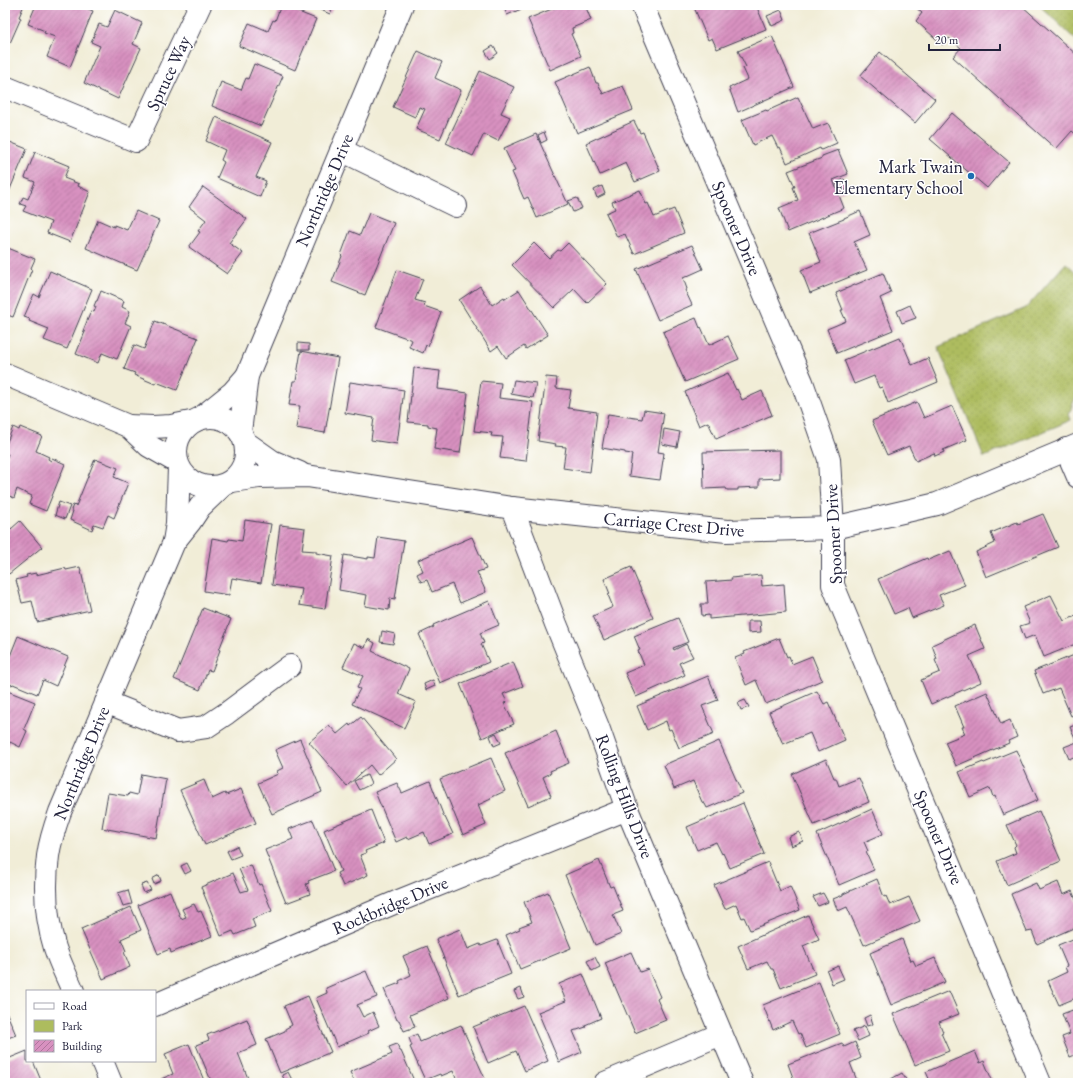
<svg xmlns="http://www.w3.org/2000/svg" width="1083" height="1088" viewBox="0 0 1083 1088" font-family="'EB Garamond',serif">
	<defs>
		<pattern id="green-dots" width="8" height="8" patternUnits="userSpaceOnUse"><rect width="8" height="8" fill="#adbc5e"/><path d="M2 2h.1M6 6h.1" fill="none" stroke="#95a153" stroke-width="1.8" stroke-linecap="round"/></pattern>
		<pattern id="building-hatch" width="6" height="6" patternUnits="userSpaceOnUse"><rect width="6" height="6" fill="#d891c0"/><path d="M-1 1l2-2M0 6l6-6M5 7l2-2" fill="none" stroke="#af769d"/></pattern>
	</defs>
	<rect width="100%" height="100%" fill="#fff"/>
	<filter id="ink" filterUnits="userSpaceOnUse"><feTurbulence type="fractalNoise" baseFrequency=".025" numOctaves="2"/><feDisplacementMap in="SourceGraphic" scale="8" xChannelSelector="R" yChannelSelector="G"/><feConvolveMatrix kernelMatrix="1 2 1 2 8 2 1 2 1" color-interpolation-filters="sRGB"/></filter>
	<filter id="wash" filterUnits="userSpaceOnUse"><feTurbulence type="fractalNoise" baseFrequency=".012" numOctaves="4" result="noise"/><feDisplacementMap in="SourceGraphic" scale="16" xChannelSelector="R" yChannelSelector="G"/><feGaussianBlur stdDeviation="0.9" result="paint"/><feColorMatrix in="noise" values="0 0 0 0 0 0 0 0 0 0 0 0 0 0 0 0 0 1.4 0 .05"/><feComposite in="paint" operator="in"/></filter>
	<g filter="url(#wash)">
		<rect width="100%" height="100%" fill="#f1edd7"/>
		<!-- green -->
		<g fill="url(#green-dots)" stroke="#686f4c">
			<polygon points="1039,5 1078,5 1078,42"/>
			<polygon points="1066,263 1078,274 1078,391 1069,414 1071,420 984,457 938,347 1026,308"/>
		</g>
		<g id="blocks">
			<!-- building -->
			<g fill="url(#building-hatch)">
				<polygon points="5,5 24,5 19,17 21,18 10,43 5,41"/>
				<polygon points="36,5 79,5 93,11 70,67 47,57 55,37 44,33 45,31 28,24"/>
				<polygon points="281,5 316,19 295,70 239,46 249,23 268,31 273,20 275,21"/>
				<polygon points="309,5 334,5 330,14"/>
				<polygon points="503,5 531,5 507,15"/>
				<polygon points="561,5 585,5 591,20 572,28 573,33 571,34 581,56 550,70 528,19"/>
				<polygon points="693,5 723,5 725,8 733,5 756,5 766,29 717,49 712,38 708,40"/>
				<polygon points="913,5 1021,5 1078,56 1078,136 1072,131 1056,149 953,57 961,48 949,38 943,45 916,21 922,13"/>
				<polygon points="115,10 142,23 133,44 141,48 118,99 84,83 100,46 91,42 99,24 107,27"/>
				<polygon points="781,10 785,20 772,26 767,16"/>
				<polygon points="772,36 794,87 738,112 729,88 748,79 743,68 746,67 738,51"/>
				<polygon points="493,46 498,53 490,59 485,51"/>
				<polygon points="418,51 442,62 435,78 461,90 440,139 416,129 425,109 419,107 415,117 393,107"/>
				<polygon points="880,52 935,99 915,123 860,76"/>
				<polygon points="254,64 283,76 261,126 212,106 221,82 241,90 246,78 248,79"/>
				<polygon points="590,67 596,83 598,83 603,94 623,86 633,110 577,133 555,82"/>
				<polygon points="480,71 514,87 501,113 510,117 498,141 484,134 473,156 446,143"/>
				<polygon points="798,97 813,129 828,123 837,143 821,150 820,148 787,163 780,147 778,148 772,136 753,145 742,120 766,110 767,111"/>
				<polygon points="952,113 1009,162 987,188 930,139"/>
				<polygon points="216,117 272,142 256,177 266,181 260,197 217,178 224,162 221,160 225,150 206,141"/>
				<polygon points="634,121 640,133 643,132 660,171 635,182 626,163 600,175 586,143"/>
				<polygon points="544,132 547,140 541,143 538,135"/>
				<polygon points="536,134 568,204 537,218 528,197 524,199 512,172 515,171 504,148"/>
				<polygon points="5,140 27,149 5,201"/>
				<polygon points="838,150 848,174 833,180 844,208 788,232 779,208 798,200 793,187 795,187 788,171 822,158 822,156"/>
				<polygon points="35,152 69,166 64,178 79,184 78,186 90,192 70,242 47,233 51,222 23,211 26,206 20,204 23,197 28,199 35,182 25,178"/>
				<polygon points="844,179 848,189 840,193 836,183"/>
				<polygon points="602,186 605,194 597,198 594,190"/>
				<polygon points="203,187 247,219 229,243 243,253 227,274 189,247 200,232 198,231 206,220 189,207"/>
				<polygon points="640,190 646,204 648,203 654,217 674,209 684,233 634,254 625,234 617,237 606,213 615,209 612,202"/>
				<polygon points="577,198 582,208 573,212 568,201"/>
				<polygon points="136,211 159,221 137,270 86,248 98,220 114,227 114,225 127,230"/>
				<polygon points="860,211 870,235 854,242 867,270 810,293 801,270 821,262 809,233 844,219 844,218"/>
				<polygon points="369,213 394,223 365,295 332,282 342,256 341,255 350,231 360,235"/>
				<polygon points="534,243 549,258 558,250 560,251 568,243 607,284 587,303 574,289 554,308 512,265"/>
				<polygon points="692,245 703,269 683,278 687,289 685,290 692,305 658,320 636,269"/>
				<polygon points="8,248 35,259 31,268 32,269 13,317 5,314 5,255"/>
				<polygon points="397,270 423,279 415,300 425,303 424,306 441,312 428,346 426,345 423,353 409,347 412,340 376,327"/>
				<polygon points="50,271 92,289 67,349 44,340 49,329 29,321 30,319 24,317 34,294 39,297"/>
				<polygon points="883,273 891,293 880,298 893,330 837,353 827,329 846,321 841,310 843,310 836,293"/>
				<polygon points="480,286 492,305 504,297 505,299 519,290 548,335 526,349 524,346 506,358 498,346 491,351 459,300"/>
				<polygon points="101,291 124,301 122,307 130,311 125,323 131,326 117,359 102,353 98,363 76,354 85,332 83,331 91,311 94,312 96,307 94,306 96,301 97,301"/>
				<polygon points="910,305 916,318 902,323 897,311"/>
				<polygon points="696,318 700,328 701,327 709,345 728,336 739,359 685,382 663,332"/>
				<polygon points="155,321 198,338 177,390 156,382 155,384 134,375 135,373 124,369 134,345 144,349"/>
				<polygon points="900,337 912,365 928,358 938,382 888,403 882,387 879,388 874,376 854,384 844,360"/>
				<polygon points="298,343 309,344 309,350 298,350"/>
				<polygon points="301,351 338,358 325,433 296,428 300,406 289,405 293,381 296,381"/>
				<polygon points="414,368 440,371 438,389 468,393 460,453 434,449 437,428 428,426 428,424 408,422"/>
				<polygon points="728,373 736,390 737,389 742,400 762,391 772,415 716,439 708,422 699,426 685,392"/>
				<polygon points="546,377 557,378 556,388 571,390 568,408 597,412 590,472 563,468 566,447 555,446 556,444 538,441"/>
				<polygon points="514,380 536,383 533,398 511,394"/>
				<polygon points="481,381 501,383 499,398 533,402 526,461 500,458 503,437 491,436 492,433 474,431"/>
				<polygon points="350,382 404,390 397,444 371,440 374,418 345,413"/>
				<polygon points="917,402 924,418 952,406 967,440 943,450 944,452 935,456 934,453 916,461 909,446 887,455 872,421"/>
				<polygon points="644,410 664,413 658,452 664,453 660,480 629,476 632,454 625,453 625,452 602,448 608,414 642,419"/>
				<polygon points="13,427 19,430 20,427 42,436 36,451 49,457 48,459 51,461 52,458 65,464 46,511 29,504 32,496 17,489 14,498 5,494 5,461 8,454 5,453 5,447"/>
				<polygon points="664,429 680,432 677,447 662,444"/>
				<polygon points="780,450 780,478 759,479 759,487 738,488 738,490 727,490 726,488 704,489 703,452"/>
				<polygon points="95,459 118,468 114,477 128,483 114,518 108,515 103,527 94,524 92,530 70,520 73,511 71,510 73,505 76,506"/>
				<polygon points="59,502 70,506 65,519 55,515"/>
				<polygon points="1043,514 1058,547 986,577 976,552 995,543 991,533 1017,522 1018,524"/>
				<polygon points="245,520 271,524 261,583 232,578 229,595 204,591 212,538 228,541 229,539 242,541"/>
				<polygon points="20,521 42,547 9,574 5,569 5,523 11,529"/>
				<polygon points="280,525 305,528 302,550 316,551 316,553 333,556 325,609 299,605 302,589 272,585"/>
				<polygon points="378,537 404,541 395,599 390,598 389,610 365,606 367,595 339,590 344,555 368,559 368,557 375,558"/>
				<polygon points="472,537 486,569 477,572 486,592 460,603 452,584 432,592 427,580 421,582 417,574 423,571 418,560"/>
				<polygon points="950,551 965,585 939,595 944,605 912,618 908,608 894,614 878,579 927,558 928,560"/>
				<polygon points="80,567 90,610 37,622 32,601 22,603 16,580 27,577 26,575 36,573 36,575 65,568 66,570"/>
				<polygon points="631,567 653,618 604,640 593,616 613,607 608,595 610,594 604,579"/>
				<polygon points="761,575 762,586 784,584 786,612 709,619 709,615 702,616 701,604 708,604 706,582 732,580 731,578"/>
				<polygon points="1051,595 1064,621 1078,615 1078,643 1044,657 1035,635 1025,639 1020,626 1030,623 1023,607"/>
				<polygon points="489,601 499,625 480,633 484,643 481,644 489,662 440,683 419,634 434,627 433,625"/>
				<polygon points="203,608 231,619 219,650 220,650 212,671 208,670 200,690 174,679"/>
				<polygon points="678,618 688,642 673,648 674,650 686,644 693,657 679,663 685,675 636,697 625,673 644,665 638,651 640,650 634,636"/>
				<polygon points="748,621 760,621 761,632 748,633"/>
				<polygon points="975,625 985,649 969,656 981,682 931,704 921,680 940,672 935,660 937,659 932,645"/>
				<polygon points="382,631 395,634 393,644 380,642"/>
				<polygon points="18,636 68,657 56,686 43,680 37,694 13,684 12,685 5,682 5,654 10,656"/>
				<polygon points="779,638 787,657 789,656 792,664 812,656 822,680 766,704 756,680 746,685 735,658 745,654 744,652"/>
				<polygon points="368,639 375,643 372,651 409,669 398,694 416,702 404,728 352,704 360,689 357,688 363,676 343,667 354,643 365,648"/>
				<polygon points="1077,654 1078,656 1078,713 1071,716 1059,688 1043,694 1034,671"/>
				<polygon points="513,662 523,686 503,694 507,702 504,703 514,724 482,738 460,684"/>
				<polygon points="708,676 718,700 702,706 714,734 679,748 671,729 669,730 666,721 647,730 637,706"/>
				<polygon points="433,680 435,686 426,690 424,684"/>
				<polygon points="5,690 35,702 24,729 27,731 20,747 10,742 8,746 5,745"/>
				<polygon points="817,691 824,704 828,702 845,740 818,752 810,733 783,744 769,712"/>
				<polygon points="987,692 1001,724 1010,720 1017,737 1008,741 1009,743 956,766 945,742 965,734 962,727 964,727 955,706"/>
				<polygon points="745,700 749,707 741,710 738,703"/>
				<polygon points="361,717 396,759 378,775 370,765 347,786 309,742 329,725 337,734 349,724 350,726"/>
				<polygon points="1078,724 1078,755 1069,759 1064,747 1077,742 1070,727"/>
				<polygon points="556,731 569,763 550,771 551,773 543,777 551,796 528,806 505,753"/>
				<polygon points="496,733 501,743 494,746 490,736"/>
				<polygon points="300,739 322,792 272,814 258,783 278,774 277,771 283,768 275,750"/>
				<polygon points="719,741 742,793 707,808 705,804 702,802 693,781 674,789 664,765"/>
				<polygon points="1016,750 1038,800 1003,815 995,796 993,797 990,788 970,797 959,772 983,762 984,763"/>
				<polygon points="491,758 505,791 490,798 491,799 478,805 486,825 463,835 440,779"/>
				<polygon points="826,759 834,778 836,778 839,786 859,778 869,802 814,825 792,774"/>
				<polygon points="141,774 166,779 156,838 102,828 108,793 128,796 129,793 137,795"/>
				<polygon points="367,775 371,784 359,790 354,781"/>
				<polygon points="204,780 212,799 225,793 226,795 241,789 256,823 205,845 180,790"/>
				<polygon points="430,781 444,817 445,817 453,834 429,844 424,832 408,839 407,837 396,842 375,792 397,783 402,793"/>
				<polygon points="743,803 764,854 730,868 723,853 722,854 716,842 697,850 687,827"/>
				<polygon points="872,809 883,834 864,842 868,851 866,852 874,870 839,885 817,834"/>
				<polygon points="371,810 384,843 365,851 366,853 360,855 368,875 343,886 337,873 341,871 324,830"/>
				<polygon points="1039,811 1061,861 1007,885 997,861 1016,853 1014,847 1016,845 1007,825"/>
				<polygon points="313,820 334,871 308,881 309,883 306,884 310,894 286,903 265,850 293,839 289,829"/>
				<polygon points="799,832 803,841 791,846 788,837"/>
				<polygon points="237,846 241,855 231,859 227,851"/>
				<polygon points="599,860 610,887 613,886 623,911 613,915 621,934 595,945 565,875"/>
				<polygon points="768,862 780,891 790,886 800,910 750,930 744,917 742,918 736,904 725,909 714,885"/>
				<polygon points="187,863 191,871 185,874 181,866"/>
				<polygon points="251,865 259,885 261,884 272,911 252,919 255,927 235,935 233,931 221,936 201,887 233,873 241,892 248,890 239,869"/>
				<polygon points="159,875 161,881 154,884 152,879"/>
				<polygon points="877,879 884,897 886,896 890,905 909,897 920,921 864,945 847,907 838,911 833,899 843,895 843,894"/>
				<polygon points="1058,882 1063,895 1072,891 1078,904 1078,926 1037,944 1032,931 1027,932 1011,894 1036,883 1039,890"/>
				<polygon points="147,883 151,890 144,893 141,885"/>
				<polygon points="128,890 132,904 123,906 118,893"/>
				<polygon points="170,891 181,919 186,917 182,909 194,904 198,912 201,911 212,936 171,953 170,949 158,954 138,905"/>
				<polygon points="548,892 571,948 520,969 506,935 520,929 519,927 532,922 524,902"/>
				<polygon points="823,893 828,902 818,906 813,897"/>
				<polygon points="131,907 141,930 121,939 126,951 124,952 130,967 103,979 81,929"/>
				<polygon points="808,915 819,939 803,946 815,974 781,988 773,969 771,969 767,961 748,969 738,946"/>
				<polygon points="460,929 468,949 480,944 481,946 497,940 511,974 459,995 436,939"/>
				<polygon points="1078,937 1078,997 1059,1005 1048,981 1067,972 1065,967 1067,966 1058,945"/>
				<polygon points="902,939 911,961 913,960 916,966 935,958 945,982 891,1005 870,953"/>
				<polygon points="427,946 449,998 410,1015 415,1027 404,1031 399,1020 397,1020 384,989 400,983 399,981 411,975 403,956"/>
				<polygon points="631,952 640,972 648,969 660,997 657,999 666,1020 635,1033 605,963"/>
				<polygon points="595,957 600,967 592,971 587,961"/>
				<polygon points="838,966 844,979 832,984 827,971"/>
				<polygon points="366,971 377,997 357,1005 363,1017 373,1012 379,1026 368,1031 369,1033 337,1047 316,998 327,993 326,988"/>
				<polygon points="583,974 601,1018 585,1025 586,1027 577,1030 576,1030 573,1031 582,1052 559,1062 538,1012 566,1001 559,984"/>
				<polygon points="819,982 840,1034 806,1048 800,1033 798,1034 792,1021 773,1030 763,1005"/>
				<polygon points="521,988 524,997 518,999 514,991"/>
				<polygon points="949,991 959,1014 939,1022 943,1032 941,1033 949,1051 915,1065 893,1014"/>
				<polygon points="308,996 318,1020 317,1020 331,1052 280,1073 266,1039 285,1031 285,1029 292,1025 284,1006"/>
				<polygon points="524,1006 548,1061 525,1071 516,1051 488,1063 473,1027"/>
				<polygon points="1078,1008 1078,1063 1075,1055 1070,1057 1062,1037 1070,1034 1062,1014"/>
				<polygon points="5,1009 16,1035 5,1039"/>
				<polygon points="870,1015 873,1024 867,1026 864,1018"/>
				<polygon points="247,1019 257,1045 238,1053 249,1081 244,1083 212,1083 196,1045 209,1040 207,1035"/>
				<polygon points="461,1025 487,1083 458,1083 453,1071 441,1076 440,1074 425,1080 410,1047 412,1046 409,1038 417,1034 420,1042"/>
				<polygon points="865,1026 869,1036 858,1041 853,1031"/>
				<polygon points="855,1042 861,1058 850,1063 858,1083 795,1083 788,1064 842,1043 844,1047"/>
				<polygon points="189,1044 205,1083 156,1083 162,1080 161,1079 173,1074 165,1054"/>
				<polygon points="397,1044 400,1051 401,1051 415,1083 355,1083 350,1072 392,1054 389,1047"/>
				<polygon points="27,1051 27,1061 33,1061 42,1083 5,1083 5,1060"/>
				<polygon points="975,1051 980,1063 984,1061 992,1080 986,1083 931,1083 926,1072"/>
				<polygon points="288,1072 292,1080 286,1083 282,1075"/>
				<polygon points="902,1073 908,1083 893,1083 891,1079"/>
			</g>
		</g>
	</g>
	<g filter="url(#ink)">
		<use href="#blocks" fill-opacity="0" stroke="#414052" stroke-width="1"/>
		<g fill="none" stroke-linecap="round" stroke-linejoin="round">
			<defs>
				<g id="street">
					<polyline points="642,5 802,382 829,459 833,528 833,585 1040,1083"/>
					<polyline points="5,87 136,141 200,5"/>
					<polyline points="341,150 456,206"/>
					<polyline points="5,374 128,426 149,446 177,462"/>
					<polyline points="128,426 153,427 171,426 191,422"/>
					<polyline points="245,442 272,461 300,473"/>
					<polyline points="1066,449 1078,477"/>
					<polyline points="232,481 259,477 307,476 512,508 727,531 833,528 937,504 1078,445"/>
					<polyline points="512,508 556,624 598,727 627,809 742,1083"/>
					<polyline points="106,702 178,731 206,727 227,713 290,666"/>
					<polyline points="155,1005 401,900 627,809"/>
					<polyline points="605,1083 721,1034"/>
				</g>
				<g id="secondary">
					<circle cx="211" cy="452" r="35"/>
					<polyline points="202,417 233,392 247,376"/>
					<polyline points="240,432 247,376 402,5"/>
					<polyline points="174,542 177,523 179,468"/>
					<path d="M73 991C67 977 60 963 55 948 46 919 44 887 48 856 50 841 55 826 60 812L174 542 190 522 200 507 222 486"/>
					<polyline points="102,1061 111,1083"/>
				</g>
			</defs>
			<!-- street casing -->
			<use href="#street" stroke="#414052" stroke-width="24"/>
			<!-- secondary casing -->
			<use href="#secondary" stroke="#414052" stroke-width="24"/>
			<!-- street -->
			<use href="#street" stroke="#fff" stroke-width="22"/>
			<!-- secondary -->
			<use href="#secondary" stroke="#fff" stroke-width="22"/>
		</g>
	</g>
	<!-- markers -->
	<circle fill="#1f6fb2" stroke="#fff" stroke-width="1.5" cx="971" cy="176" r="4"/>
	<g text-anchor="middle" dominant-baseline="central" stroke-width="3" stroke-linejoin="round" paint-order="stroke">
		<!-- street labels -->
		<g font-size="18" fill="#22223b" stroke="#fff">
			<text transform="translate(168 73) rotate(-65)">Spruce Way</text>
			<text transform="translate(324 190) rotate(-67)">Northridge Drive</text>
			<text transform="translate(737 228) rotate(67)">Spooner Drive</text>
			<text transform="translate(674 524) rotate(5)">Carriage Crest Drive</text>
			<text transform="translate(833 534) rotate(-93)">Spooner Drive</text>
			<text transform="translate(81 763) rotate(-68)">Northridge Drive</text>
			<text transform="translate(625 796) rotate(69)">Rolling Hills Drive</text>
			<text transform="translate(939 837) rotate(67)">Spooner Drive</text>
			<text transform="translate(390 905) rotate(-23)">Rockbridge Drive</text>
		</g>
		<!-- poi labels -->
		<g font-size="18" fill="#22223b" stroke="#fff" text-anchor="end">
			<text x="963" y="166">Mark Twain<tspan x="963" dy="21">Elementary School</tspan></text>
		</g>
	</g>
	<!-- margin -->
	<rect width="1083" height="1088" fill="none" stroke="#fff" stroke-width="20"/>
	<!-- legend -->
	<rect x="26" y="990" width="130" height="72" fill="#ffffff" stroke="#a7a7b1"/>
	<rect x="34" y="1003" width="20" height="6" fill="#ffffff" stroke="#a7a7b1"/>
	<text x="62" y="1010" font-size="12" fill="#22223b">Road</text>
	<rect x="34" y="1020" width="20" height="12" fill="#adbc5e" stroke="#a7a7b1"/>
	<text x="62" y="1030" font-size="12" fill="#22223b">Park</text>
	<rect x="34" y="1040" width="20" height="12" fill="url(#building-hatch)" stroke="#a7a7b1"/>
	<text x="62" y="1050" font-size="12" fill="#22223b">Building</text>
	<!-- scale -->
	<path d="M929 44v6h71v-6" fill="none" stroke="#22223b" stroke-width="2"/>
	<text x="935" y="44" font-size="12" fill="#22223b" stroke="#ffffff" stroke-width="3" paint-order="stroke">20 m</text>
</svg>
